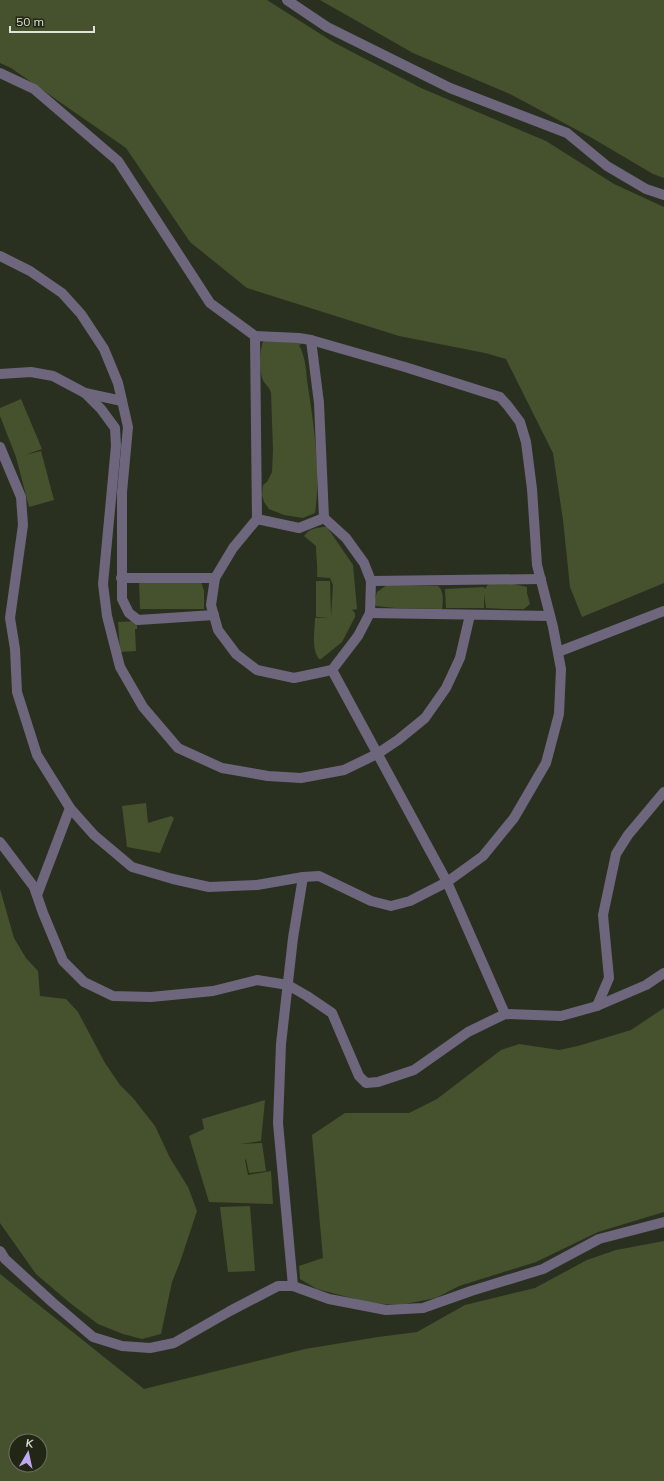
<svg xmlns="http://www.w3.org/2000/svg" width="664" height="1481" viewBox="0 0 664 1481" font-family="Mulish,sans-serif">
	<rect width="100%" height="100%" fill="#2a301f"/>
	<!-- green -->
	<g fill="#45522d" fill-rule="evenodd">
		<polygon points="0,0 267,0 333,42 421,88 546,141 614,184 664,207 664,583 582,617 570,587 563,520 553,453 506,359 485,353 399,336 247,288 190,242 126,148 11,68 0,63"/>
		<polygon points="320,0 664,0 664,178 653,174 592,138 510,94 413,53"/>
		<path d="M264 340H311L299 345C306 358 306 372 308 387 314 427 321 472 315 513L303 518 284 515 269 509 264 502 262 495 263 485 267 482 272 472 273 450 271 393C270 388 267 386 264 382 259 374 259 349 264 340Z"/>
		<polygon points="21,399 42,449 25,455 41,451 54,500 29,507 16,457 0,416 0,408"/>
		<path d="M323 527H327L353 565 357 609 352 610 355 613V617L342 642 321 659H319C311 648 315 630 315 618L330 617H316V581H330L331 617 333 585 330 578 317 577C318 566 316 557 316 546L304 536C309 529 315 528 323 527Z"/>
		<polygon points="139,579 201,582 204,591 204,609 140,609"/>
		<polygon points="488,584 513,584 527,587 527,593 530,604 524,609 505,609 486,608 484,594 484,608 446,608 445,589 484,587 485,589"/>
		<path d="M387 585 438 586C444 591 443 601 442 609L395 608 376 606 374 603 377 592Z"/>
		<polygon points="137,621 137,629 135,629 136,651 120,652 118,622"/>
		<polygon points="146,803 148,823 171,816 174,818 160,853 127,847 122,806"/>
		<polygon points="0,889 14,938 26,958 38,971 40,996 66,999 78,1012 105,1063 120,1085 133,1098 155,1126 170,1158 188,1187 197,1211 180,1262 172,1282 161,1334 142,1339 123,1334 98,1324 70,1303 36,1274 0,1223"/>
		<polygon points="664,1008 664,1212 598,1232 536,1262 459,1286 436,1298 400,1305 370,1303 317,1289 300,1279 299,1266 323,1258 312,1135 345,1113 409,1113 437,1099 501,1050 519,1044 559,1050 578,1046 631,1030"/>
		<polygon points="265,1100 261,1141 240,1144 262,1143 266,1171 249,1173 246,1159 245,1160 248,1175 271,1171 273,1204 209,1202 189,1136 204,1129 202,1119"/>
		<polygon points="250,1206 255,1271 228,1272 220,1207"/>
		<path d="M664 1241V1481H0V1274L144 1389 305 1349 378 1337 417 1332 465 1305 535 1288 587 1260 616 1250ZM16 1441H40V1465H16Z"/>
	</g>
	<g fill="none" stroke-linecap="round" stroke-linejoin="round">
		<!-- minor -->
		<g stroke="#6e667d" stroke-width="10">
			<polyline points="0,256 30,271 62,293 81,314 104,349 118,383 128,427 122,492 122,599 129,613 138,620 214,615"/>
			<polyline points="311,340 319,403 324,518"/>
			<polyline points="0,374 31,372 53,376 85,393 101,409 115,428 116,446 103,584 107,616 120,667 143,707 178,748 222,768 268,776 301,778 344,770 377,754 398,740 425,718 446,688 460,658 470,615"/>
			<polyline points="85,393 122,401"/>
			<polyline points="0,447 21,497 23,525 10,618 15,649 17,692 37,755 70,808 94,835 132,867 173,879 209,887 257,885 303,877 319,876 371,901 391,906 410,901 447,882 483,856 514,818 546,763 559,714 561,669 553,627 537,565 532,489 526,442 520,422 508,406 500,397 405,367 311,340 299,338 255,336 257,519"/>
			<polygon points="324,518 346,538 364,563 371,581 370,613 358,636 332,670 294,678 257,670 236,654 218,630 211,605 215,578 233,548 257,519 299,528"/>
			<polyline points="121,578 215,578"/>
			<polyline points="371,581 541,579"/>
			<polyline points="370,613 550,616"/>
			<polyline points="558,652 664,611"/>
			<polyline points="332,670 447,882 505,1014"/>
			<polyline points="0,842 34,887 43,913 63,961 84,982 113,996 151,997 213,991 257,980 288,985 307,996 332,1013 359,1076 366,1083 378,1082 414,1070 468,1032 505,1014 561,1016 597,1006 646,985 664,973"/>
			<polyline points="37,895 70,808"/>
			<polyline points="597,1006 609,978 603,915 616,854 628,835 664,792"/>
			<polyline points="293,1286 278,1123 281,1044 293,938 303,877"/>
		</g>
		<!-- tertiary -->
		<g stroke="#6e667d" stroke-width="10">
			<polyline points="287,0 327,27 450,88 567,133 607,166 646,189 664,195"/>
			<polyline points="0,73 34,89 118,161 210,303 255,336"/>
			<polyline points="0,1251 5,1259 52,1302 93,1337 122,1346 150,1348 174,1343 230,1311 278,1286 293,1286 329,1299 386,1310 423,1308 471,1291 543,1269 599,1239 664,1222"/>
		</g>
	</g>
	<!-- north arrow -->
	<g transform="translate(28 1453) rotate(9)"><circle r="19" fill="#212615" stroke="#6d7163"/>
	<path d="M0-3L7 15L0 10L-7 15Z" fill="#c1a8f3"/>
	<text y="-6" font-size="11" font-weight="bold" text-anchor="middle" fill="#dee2d7">K</text>
	</g>
	<!-- scale -->
	<path d="M10 26v6h84v-6" fill="none" stroke="#dee2d7" stroke-width="2"/>
	<text x="16" y="26" font-size="12" fill="#dee2d7" stroke="#212615" stroke-width="3" paint-order="stroke">50 m</text>
</svg>
